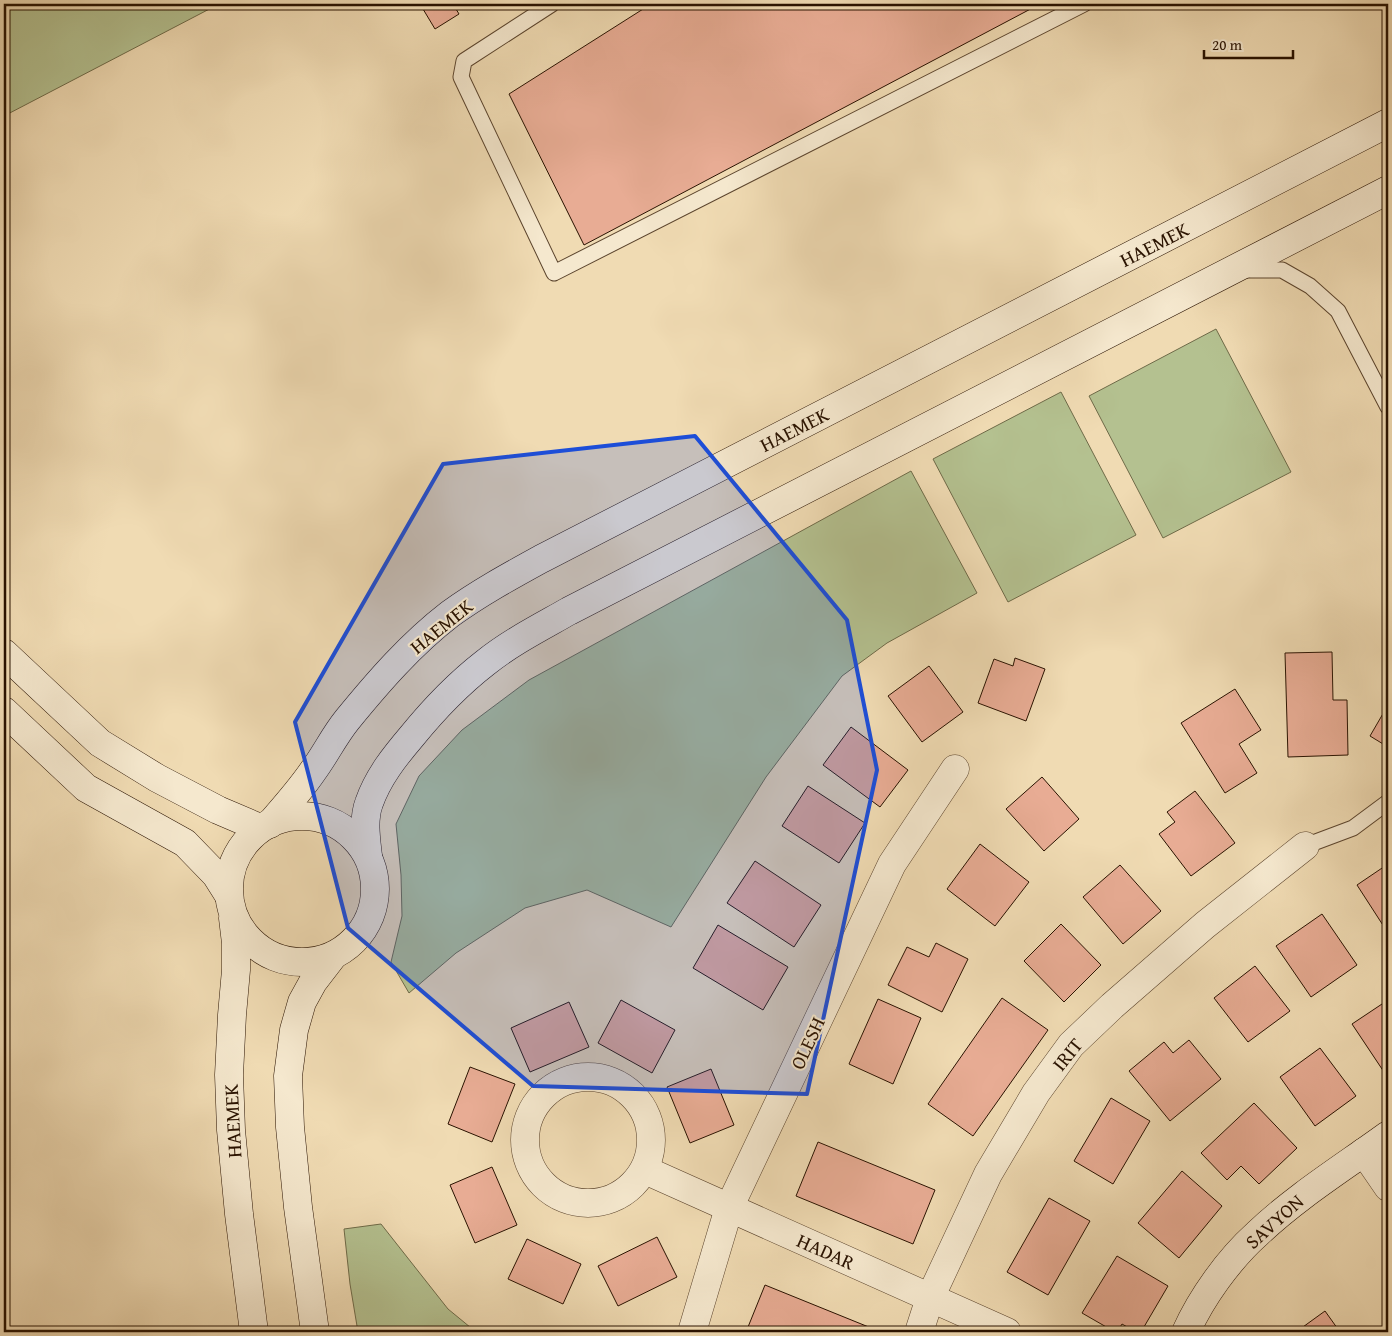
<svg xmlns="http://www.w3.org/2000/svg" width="1392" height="1336" viewBox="0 0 1392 1336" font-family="'Gentium Book Plus',serif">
	<rect width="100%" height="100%" fill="#f0dbb3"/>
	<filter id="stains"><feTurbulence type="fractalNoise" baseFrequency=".004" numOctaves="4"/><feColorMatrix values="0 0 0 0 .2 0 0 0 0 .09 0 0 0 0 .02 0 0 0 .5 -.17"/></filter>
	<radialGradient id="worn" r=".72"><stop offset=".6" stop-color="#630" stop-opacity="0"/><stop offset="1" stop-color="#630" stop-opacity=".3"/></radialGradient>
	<!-- green -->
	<g fill="#b4c190" stroke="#6e6a48">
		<polygon points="4,4 219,4 4,116"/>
		<polygon points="1216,329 1291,472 1163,538 1089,396"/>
		<polygon points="1061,392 1136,535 1008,602 933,459"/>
		<polygon points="911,471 977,593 887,643 842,676 766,777 671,927 587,890 525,908 456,953 409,993 391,962 402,916 401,875 396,824 419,776 462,730 529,680"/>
		<polygon points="381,1224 448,1309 476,1332 358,1332 350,1284 344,1229"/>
	</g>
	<!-- building -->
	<g fill="#e8ac94" stroke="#291200">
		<polygon points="420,4 453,4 459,14 435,29"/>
		<polygon points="651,4 1040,4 584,245 509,94"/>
		<polygon points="1332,652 1333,700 1347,700 1348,755 1288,757 1285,653"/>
		<polygon points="1015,658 1045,669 1026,721 978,703 994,659 1013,666"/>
		<polygon points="929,666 963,712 922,742 888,696"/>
		<polygon points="1235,689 1261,730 1239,744 1257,773 1225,793 1181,723"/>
		<polygon points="1388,705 1388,747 1370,736"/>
		<polygon points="851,727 908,770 880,807 823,765"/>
		<polygon points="1042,777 1079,819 1044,851 1006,809"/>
		<polygon points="808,786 865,823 839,863 782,826"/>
		<polygon points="1195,791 1235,843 1191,876 1159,834 1175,822 1167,812"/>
		<polygon points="980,844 1029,882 995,926 947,889"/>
		<polygon points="755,861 821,905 794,947 727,903"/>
		<polygon points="1388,864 1388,933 1357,885"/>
		<polygon points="1120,865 1161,911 1123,944 1083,897"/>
		<polygon points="1322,914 1357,965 1311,997 1276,946"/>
		<polygon points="1061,924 1101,965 1064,1002 1024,961"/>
		<polygon points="718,925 788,967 763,1010 693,968"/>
		<polygon points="936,943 968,959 942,1012 888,985 907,947 929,957"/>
		<polygon points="1255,966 1290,1011 1248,1042 1214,998"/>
		<polygon points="1002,998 1048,1030 973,1136 928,1104"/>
		<polygon points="878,999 921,1018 893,1084 849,1064"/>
		<polygon points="621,1000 675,1030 652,1073 598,1043"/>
		<polygon points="1388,1000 1388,1073 1386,1075 1352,1024"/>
		<polygon points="569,1002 589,1047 530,1072 511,1028"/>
		<polygon points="1189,1040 1221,1079 1170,1121 1129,1071 1164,1042 1173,1053"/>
		<polygon points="1320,1048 1356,1096 1315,1126 1280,1077"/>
		<polygon points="470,1067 515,1084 492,1142 448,1124"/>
		<polygon points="711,1069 734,1125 690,1143 667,1087"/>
		<polygon points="1111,1098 1150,1121 1113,1184 1074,1161"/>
		<polygon points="1254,1103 1297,1148 1259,1184 1241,1166 1227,1180 1201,1153"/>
		<polygon points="818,1142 935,1190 913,1244 796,1196"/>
		<polygon points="492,1167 517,1225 475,1243 450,1185"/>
		<polygon points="1182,1171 1222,1206 1179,1258 1138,1223"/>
		<polygon points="1049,1198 1090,1221 1048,1295 1007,1272"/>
		<polygon points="657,1237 677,1277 618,1306 598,1266"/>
		<polygon points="527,1239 581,1264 563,1304 508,1279"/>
		<polygon points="1117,1256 1168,1286 1141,1332 1136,1332 1122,1324 1117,1332 1115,1332 1082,1313"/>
		<polygon points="765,1285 881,1332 746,1332"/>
		<polygon points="1325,1311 1340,1332 1296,1332"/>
	</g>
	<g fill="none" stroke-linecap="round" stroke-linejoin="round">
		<defs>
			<g id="lane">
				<polyline points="552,4 464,61 461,77 554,273 1084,4"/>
				<polyline points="1243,270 1282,270 1310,286 1338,311 1388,407"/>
				<polyline points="1305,846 1353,828 1388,802"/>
			</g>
			<g id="street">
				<circle cx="588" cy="1140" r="63"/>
				<polyline points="1364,1152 1388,1187"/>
				<polyline points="645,1170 1007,1332"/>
				<polyline points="692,1332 729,1208 892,864 955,769"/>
				<polyline points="919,1332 930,1298 988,1174 1036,1093 1071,1045 1112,1006 1205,925 1305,846"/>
			</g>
			<g id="secondary">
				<polyline points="4,653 100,743 157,778 218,810 260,828"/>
				<polyline points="4,711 86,788 185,843 216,875 228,894"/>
				<circle cx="302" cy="889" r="73"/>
				<path d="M270 824C285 807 300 790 313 771 325 755 334 736 347 720 378 682 411 644 450 614 479 593 510 576 541 559L1388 123"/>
				<path d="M368 856C366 839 363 819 369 803 378 777 395 756 412 736 434 709 458 684 485 663 511 642 541 627 569 611L1388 190"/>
				<polyline points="233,918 236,943 236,970 232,1015 229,1075 231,1130 239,1214 254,1332"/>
				<polyline points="315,1332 298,1207 290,1127 288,1076 294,1030 302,1002 313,982 333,956"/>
				<path d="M1186 1332C1201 1298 1229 1259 1257 1234 1297 1196 1344 1167 1388 1135"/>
			</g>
		</defs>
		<!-- lane casing -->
		<use href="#lane" stroke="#5b442d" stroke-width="17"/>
		<!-- street casing -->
		<use href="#street" stroke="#5b442d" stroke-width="29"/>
		<!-- secondary casing -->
		<use href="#secondary" stroke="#291200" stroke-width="29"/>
		<!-- lane -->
		<use href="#lane" stroke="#f5e8ce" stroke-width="15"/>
		<!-- street -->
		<use href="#street" stroke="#f5e8ce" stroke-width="28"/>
		<!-- secondary -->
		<use href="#secondary" stroke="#f5e8ce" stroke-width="28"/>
	</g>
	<!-- marked area -->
	<path fill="#1d4ed8" fill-opacity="0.2" stroke="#1d4ed8" stroke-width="4" stroke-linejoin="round" d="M695 436 847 620 877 770 807 1094 533 1086 348 928 295 722 443 464Z"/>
	<g text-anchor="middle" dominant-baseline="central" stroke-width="4" stroke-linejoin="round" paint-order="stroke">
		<!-- street labels -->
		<g font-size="20" fill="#291200" stroke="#f5e8ce">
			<text transform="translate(1154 244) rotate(-27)">HAEMEK</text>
			<text transform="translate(794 429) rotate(-27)">HAEMEK</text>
			<text transform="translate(441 626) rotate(-39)">HAEMEK</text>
			<text transform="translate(807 1043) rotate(-65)">OLESH</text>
			<text transform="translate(1067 1054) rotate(-51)">IRIT</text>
			<text transform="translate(232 1121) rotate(-93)">HAEMEK</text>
			<text transform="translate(1274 1221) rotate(-42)">SAVYON</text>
			<text transform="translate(826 1251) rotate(24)">HADAR</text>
		</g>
	</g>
	<!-- margin -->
	<rect width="1392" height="1336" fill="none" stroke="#f0dbb3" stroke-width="20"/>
	<rect x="5" y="5" width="1382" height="1326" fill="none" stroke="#291200" stroke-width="2.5"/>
	<rect x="10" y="10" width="1372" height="1316" fill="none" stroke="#291200"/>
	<!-- scale -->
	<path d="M1204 50v8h89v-8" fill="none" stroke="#291200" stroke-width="2.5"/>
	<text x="1212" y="50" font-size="15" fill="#291200" stroke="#f5e8ce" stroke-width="4" paint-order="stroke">20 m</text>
	<rect width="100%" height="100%" filter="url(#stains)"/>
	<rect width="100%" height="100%" fill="url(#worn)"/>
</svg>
